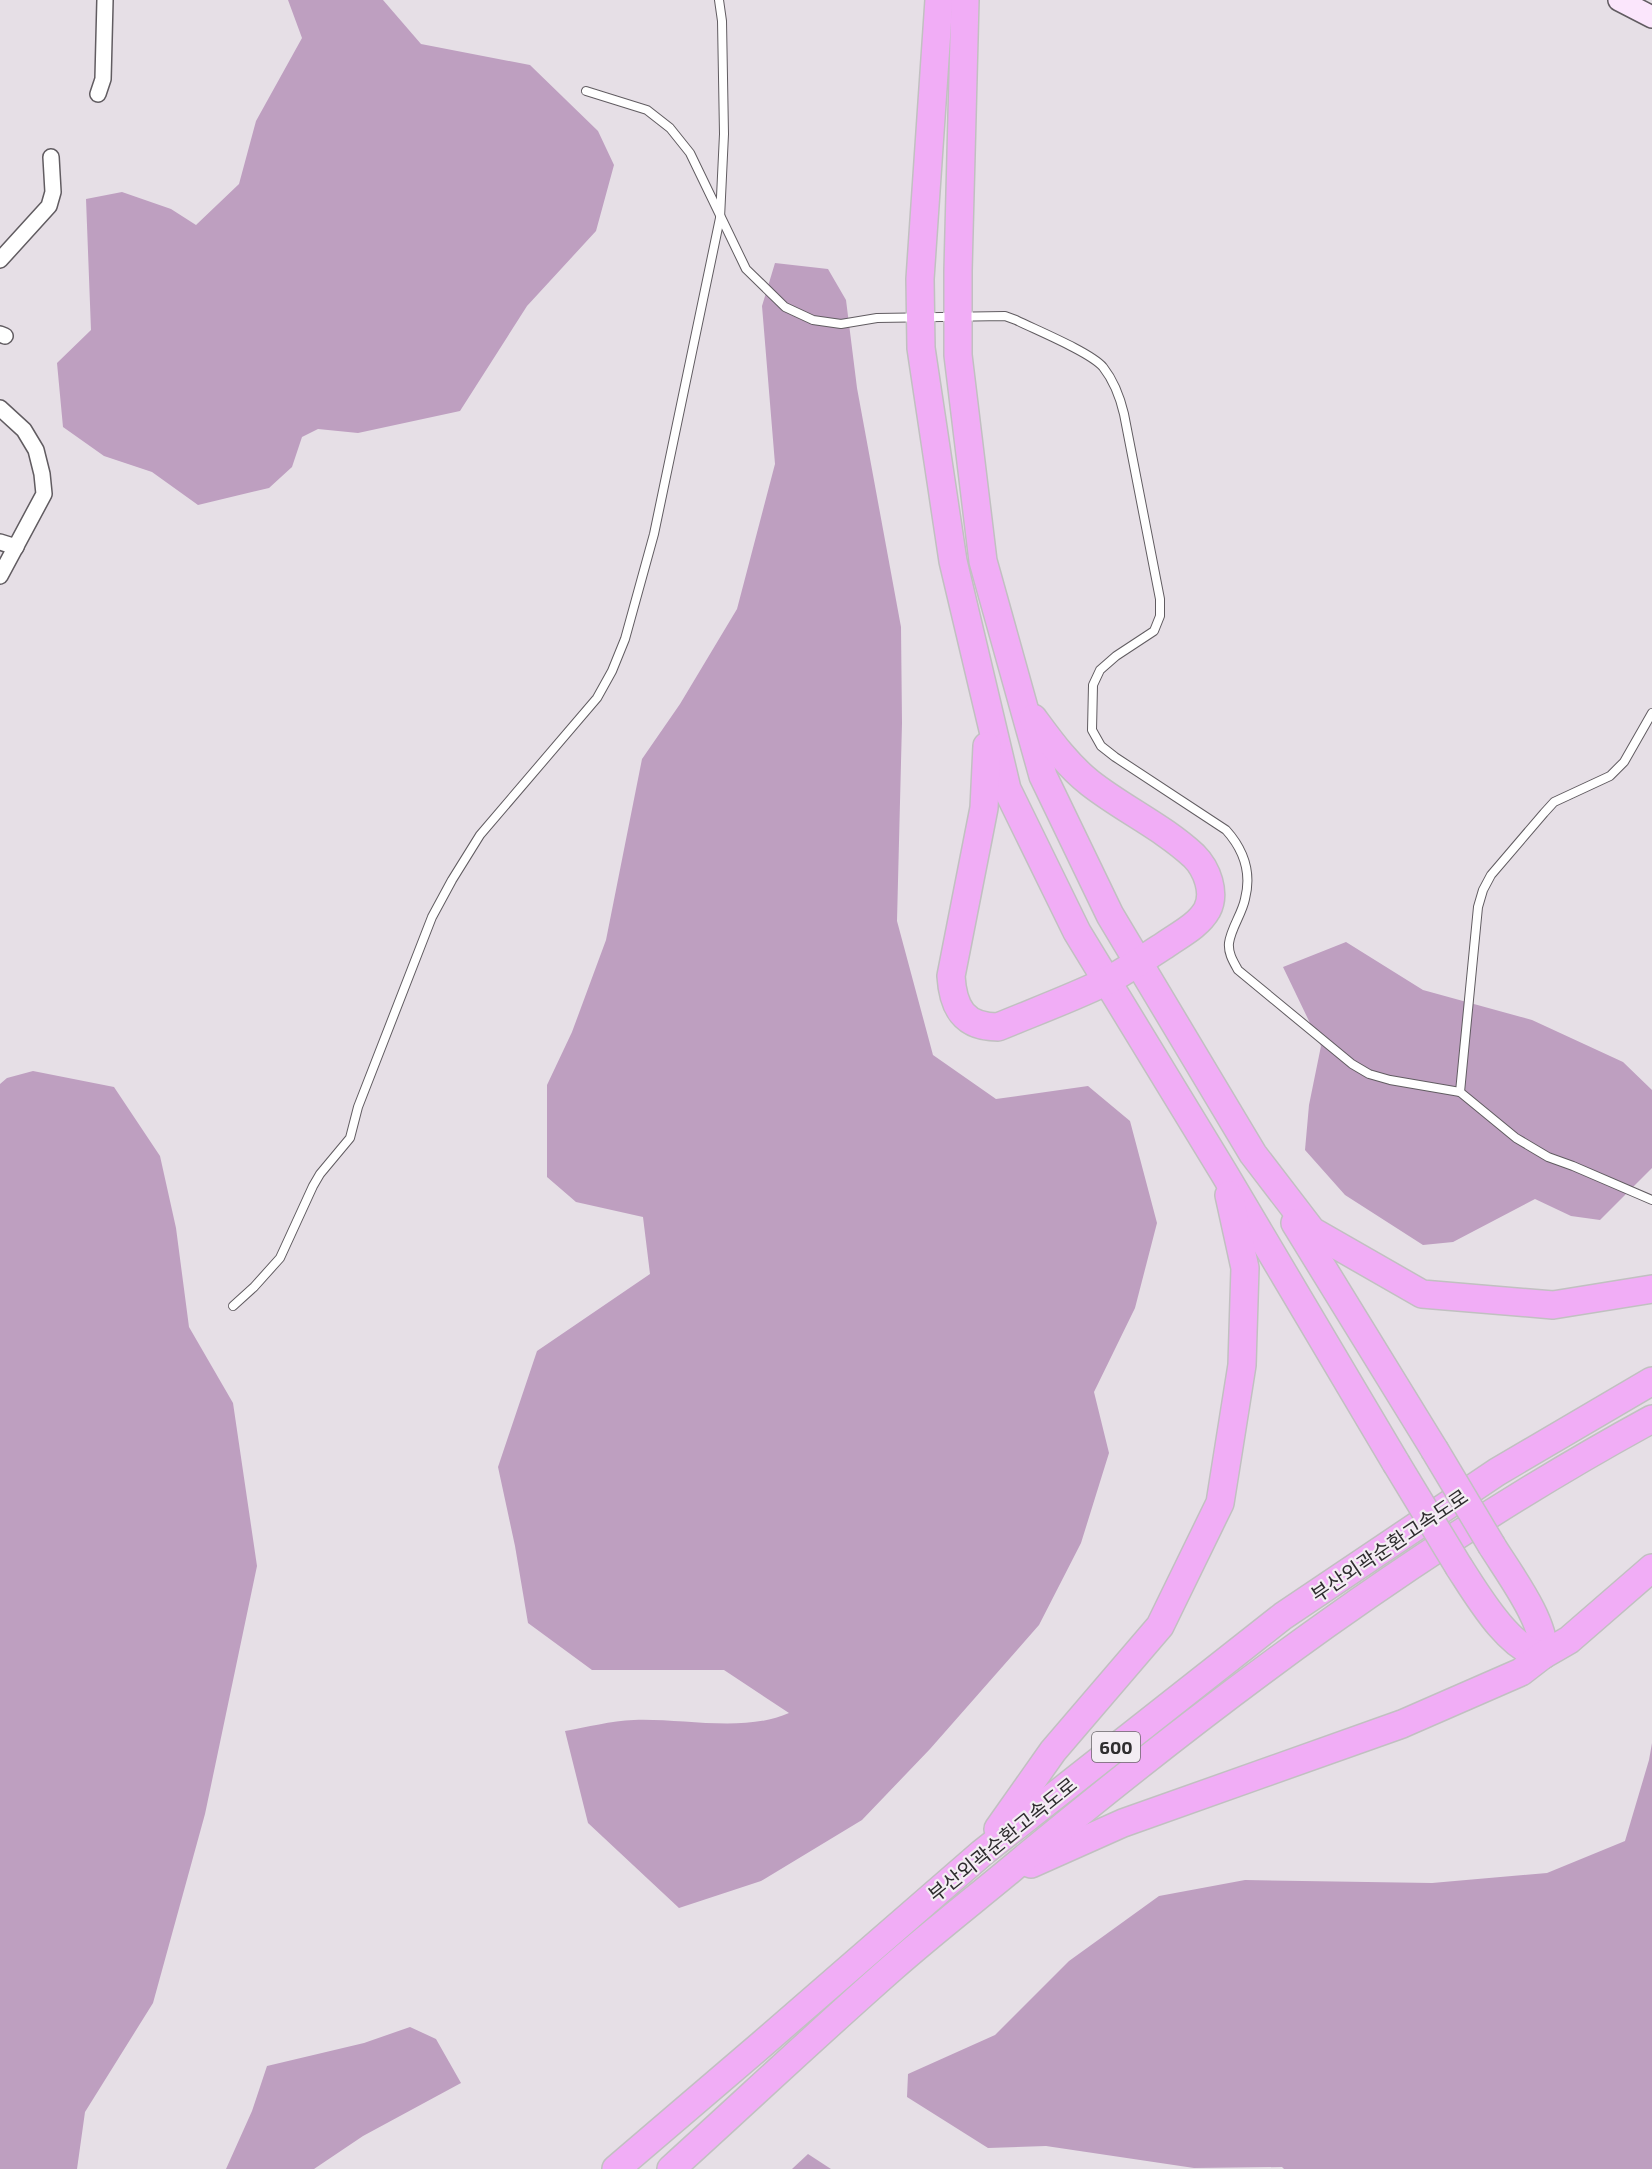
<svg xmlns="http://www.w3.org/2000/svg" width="1652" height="2169" viewBox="0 0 1652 2169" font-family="'Exo 2','Noto Sans KR',sans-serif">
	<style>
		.forest { fill: #be9fc0 }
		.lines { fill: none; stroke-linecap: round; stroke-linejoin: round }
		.lane-casing { stroke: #615c61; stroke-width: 10 }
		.street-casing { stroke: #615c61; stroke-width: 18 }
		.secondary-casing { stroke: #615c61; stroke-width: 24 }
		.highway-casing { stroke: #c1c0c1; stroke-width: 30 }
		.lane { stroke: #fff; stroke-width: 8 }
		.street { stroke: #fff; stroke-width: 15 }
		.secondary { stroke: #fbe6fc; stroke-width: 21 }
		.highway { stroke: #f1adf6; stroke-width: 27 }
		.highway-bridge-casing { stroke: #c1c0c1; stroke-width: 30; stroke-linecap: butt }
		.highway-bridge { stroke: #f1adf6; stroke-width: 27 }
		.labels { text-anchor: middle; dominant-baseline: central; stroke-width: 4.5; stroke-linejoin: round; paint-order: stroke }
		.shield { fill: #f3edf3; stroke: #6a676a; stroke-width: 1.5 }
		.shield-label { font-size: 18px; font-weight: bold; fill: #2f2d2f }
		.street-label { font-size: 20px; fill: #2f2d2f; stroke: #f3edf3 }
	</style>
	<rect width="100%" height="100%" fill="#e6dfe6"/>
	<g class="forest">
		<path d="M 288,0 L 383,0 L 421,44 L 530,65 L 598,131 L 614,165 L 596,231 L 527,306 L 460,411 L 358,433 L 318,429 L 302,437 L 292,467 L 269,488 L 198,505 L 152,472 L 104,456 L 63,427 L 57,363 L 91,330 L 86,199 L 122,192 L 171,209 L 196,225 L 239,184 L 256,121 L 302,38 Z"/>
		<path d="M 775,263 L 828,269 L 846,300 L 857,388 L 901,627 L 902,723 L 897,921 L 933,1055 L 996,1099 L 1088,1086 L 1130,1121 L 1157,1223 L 1135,1308 L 1094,1392 L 1109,1453 L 1081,1543 L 1039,1625 L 930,1749 L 862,1820 L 761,1881 L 679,1908 L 588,1823 L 565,1731 C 587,1727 611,1721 634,1720 C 681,1718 745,1733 789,1713 L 724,1670 L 592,1670 L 528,1623 L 515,1546 L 498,1467 L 537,1351 L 650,1274 L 643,1217 L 576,1202 L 547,1177 L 547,1085 L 572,1032 L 606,940 L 642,759 L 680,704 L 737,609 L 775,464 L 762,306 Z"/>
		<path d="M 1346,942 L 1423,990 L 1532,1020 L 1623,1062 L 1652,1090 L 1652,1168 L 1600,1220 L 1571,1216 L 1535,1199 L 1453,1242 L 1423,1245 L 1345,1195 L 1305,1150 L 1309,1105 L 1321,1046 L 1283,967 Z"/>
		<path d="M 33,1071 L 114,1087 L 160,1156 L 176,1228 L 189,1327 L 233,1403 L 257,1566 L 205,1814 L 153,2003 L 85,2112 L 77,2169 L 0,2169 L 0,1084 L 7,1078 Z"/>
		<path d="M 1652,1743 L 1652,2169 L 1284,2169 L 1282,2167 L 1194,2168 L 1046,2146 L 988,2148 L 907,2097 L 908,2074 L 995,2035 L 1069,1961 L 1159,1896 L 1245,1880 L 1432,1883 L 1547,1873 L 1625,1841 L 1649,1760 Z"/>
		<path d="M 410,2027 L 436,2039 L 461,2083 L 363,2136 L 314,2169 L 226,2169 L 252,2111 L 267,2066 L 364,2043 Z"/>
		<path d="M 808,2154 L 831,2169 L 792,2169 Z"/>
	</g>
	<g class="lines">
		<defs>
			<g id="lane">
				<path d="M 586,91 L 647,110 L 670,128 L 690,153 L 746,269 L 785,307 L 813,320 L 841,324 L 877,318 L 1005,316 L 1016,320 C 1036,330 1090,352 1103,367 C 1114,381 1120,397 1124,414 L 1160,599 L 1160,616 L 1154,631 L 1116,656 L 1100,670 L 1093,685 L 1092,730 L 1101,746 L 1115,757 L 1226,830 C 1244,850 1252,872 1245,899 C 1242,914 1231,928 1229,943 C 1228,953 1233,961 1238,970 L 1352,1064 L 1369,1074 L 1390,1080 L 1460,1092 L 1516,1138 L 1548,1157 L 1573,1166 L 1652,1200"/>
				<path d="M 1460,1092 L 1478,907 L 1483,890 L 1491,875 L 1544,813 L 1554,802 L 1610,776 L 1624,762 L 1652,713"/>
				<path d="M 233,1306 L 254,1287 L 280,1258 L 313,1186 L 320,1174 L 350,1138 L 358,1107 L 432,917 L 452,880 L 480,835 L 597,698 L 612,671 L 625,639 L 654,534 L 720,218 L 724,134 L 722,21 L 719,0"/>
			</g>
			<g id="street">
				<path d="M 98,94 L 103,79 L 105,0"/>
				<path d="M 0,260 L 49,206 L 53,192 L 51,157"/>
				<path d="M 0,334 L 5,336"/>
				<path d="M 0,408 L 24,430 L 36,450 L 42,474 L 44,494 L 0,576"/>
				<path d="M 0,542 L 16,547"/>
			</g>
			<path id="secondary" d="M 1619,0 L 1652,17"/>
			<g id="highway">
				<path d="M 939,0 L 920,279 L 921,348 L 953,561 L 1007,789 L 1077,932 L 1224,1173 L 1396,1463"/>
				<path d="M 965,0 L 958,271 L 958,355 L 983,561 L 1043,776 L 1110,915 L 1253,1154 L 1312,1231 L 1422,1294 L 1553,1305 L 1652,1289"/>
				<path d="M 987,746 L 984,808 L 951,976 C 953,1008 964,1027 998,1027 C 1034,1012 1072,998 1107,981 C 1127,970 1146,957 1165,945 C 1179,935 1198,926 1207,910 C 1216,893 1207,869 1194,856 C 1163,827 1123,809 1090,783 C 1067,765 1050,741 1033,718"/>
				<path d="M 1295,1223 L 1434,1449"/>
				<path d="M 1492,1546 C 1508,1572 1548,1625 1543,1655"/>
				<path d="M 1459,1567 C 1476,1593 1510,1652 1543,1655"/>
				<path d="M 998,1829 L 1053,1751 L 1160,1626 L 1220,1503 L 1242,1365 L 1245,1268 L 1229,1195"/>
				<path d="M 1031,1864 L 1123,1823 L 1402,1724 L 1521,1672 L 1543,1655 L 1569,1640 L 1652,1568"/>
				<path d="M 616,2169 L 761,2045 L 982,1853 L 1283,1616 L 1497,1472 L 1652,1381"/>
				<path d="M 671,2169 C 745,2102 817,2034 892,1968 C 934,1931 978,1897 1021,1861 C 1219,1697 1426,1542 1652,1419"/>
			</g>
		</defs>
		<use href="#lane" class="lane-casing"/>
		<use href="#street" class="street-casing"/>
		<use href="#secondary" class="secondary-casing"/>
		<use href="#highway" class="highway-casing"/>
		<use href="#lane" class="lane"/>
		<use href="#street" class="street"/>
		<use href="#secondary" class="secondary"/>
		<use href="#highway" class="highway"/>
		<defs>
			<g id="highway-bridge">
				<path d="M 1434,1449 L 1492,1546"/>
				<path d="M 1396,1463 L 1459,1567"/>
			</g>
		</defs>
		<use href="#highway-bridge" class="highway-bridge-casing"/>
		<use href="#highway-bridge" class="highway-bridge"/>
	</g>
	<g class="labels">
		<rect class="shield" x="1092" y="1732" width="48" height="30" rx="4.5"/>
		<g class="shield-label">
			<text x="1116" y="1747">600</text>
		</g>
		<g class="street-label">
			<text transform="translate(1389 1545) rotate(-34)">부산외곽순환고속도로</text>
			<text transform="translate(1002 1839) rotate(-39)">부산외곽순환고속도로</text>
		</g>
	</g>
</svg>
